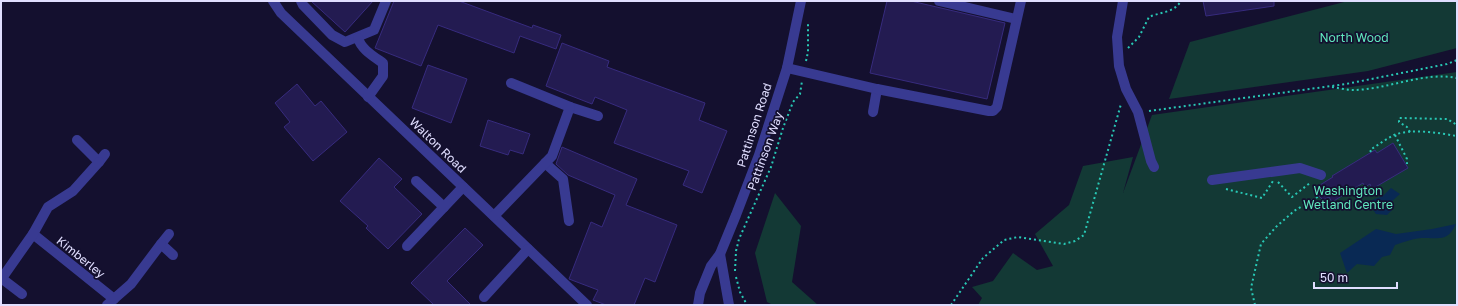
<svg xmlns="http://www.w3.org/2000/svg" width="1458" height="306" viewBox="0 0 1458 306" font-family="'Golos Text',sans-serif">
	<style>
		.green { fill: #133935 }
		.water { fill: #092954 }
		.building { fill: #231b51; stroke: #372b7e }
		.lines { fill: none; stroke-linecap: round; stroke-linejoin: round }
		.path { stroke: #28c8b5; stroke-width: 2; stroke-dasharray: 2 3; stroke-linecap: butt }
		.minor { stroke: #383a91; stroke-width: 10 }
		.labels { text-anchor: middle; dominant-baseline: central; stroke-width: 3.5; stroke-linejoin: round; paint-order: stroke }
		.park-label { font-size: 12px; fill: #60e9be; stroke: #14102f }
		.street-label { font-size: 12px; fill: #e0deff; stroke: #14102f }
	</style>
	<rect width="100%" height="100%" fill="#14102f"/>
	<g class="green">
		<path d="M 1348,1 L 1457,1 L 1457,48 L 1368,71 L 1169,99 L 1190,42 Z"/>
		<path d="M 1457,72 L 1457,305 L 978,305 L 982,298 L 972,287 L 993,281 L 1013,253 L 1037,270 L 1053,266 L 1035,234 L 1069,205 L 1083,166 L 1133,157 L 1123,193 L 1152,115 Z"/>
		<path d="M 775,193 L 801,226 L 792,282 L 818,305 L 773,305 L 767,302 L 755,253 Z"/>
	</g>
	<g class="water">
		<path d="M 1391,188 L 1400,194 L 1392,201 L 1393,209 L 1387,215 L 1376,214 L 1371,207 L 1372,200 L 1383,196 Z"/>
		<path d="M 1456,224 C 1447,243 1439,237 1421,238 C 1412,239 1404,242 1395,245 L 1390,255 L 1382,257 L 1374,266 L 1357,264 L 1347,273 L 1340,253 L 1376,229 L 1396,234 L 1432,229 Z"/>
	</g>
	<g class="building">
		<path d="M 311,1 L 373,1 L 345,32 Z"/>
		<path d="M 394,1 L 459,1 L 532,28 L 533,25 L 561,35 L 556,49 L 520,36 L 514,53 L 438,25 L 421,66 L 375,48 Z"/>
		<path d="M 887,1 L 911,1 L 1005,23 L 987,99 L 870,73 Z"/>
		<path d="M 1203,1 L 1274,1 L 1274,6 L 1206,16 Z"/>
		<path d="M 562,43 L 609,61 L 607,67 L 705,103 L 699,120 L 727,131 L 702,193 L 683,185 L 689,171 L 614,143 L 627,110 L 595,97 L 592,104 L 546,86 Z"/>
		<path d="M 428,65 L 467,79 L 451,123 L 412,108 Z"/>
		<path d="M 297,84 L 315,106 L 321,101 L 347,132 L 313,161 L 284,127 L 290,122 L 275,103 Z"/>
		<path d="M 488,120 L 530,134 L 523,154 L 510,150 L 508,155 L 480,146 Z"/>
		<path d="M 1393,143 L 1408,168 L 1372,189 L 1370,184 L 1365,187 L 1363,183 L 1332,202 L 1329,197 L 1323,200 L 1319,196 L 1315,188 L 1333,177 L 1332,176 L 1375,150 L 1377,153 Z"/>
		<path d="M 562,147 L 637,179 L 626,205 L 677,225 L 655,282 L 645,278 L 634,305 L 606,305 L 593,300 L 598,290 L 569,279 L 591,222 L 602,227 L 615,195 L 568,175 L 556,164 Z"/>
		<path d="M 379,158 L 402,179 L 394,187 L 422,214 L 388,249 L 366,228 L 368,226 L 340,201 Z"/>
		<path d="M 465,228 L 483,245 L 447,281 L 471,305 L 434,305 L 411,283 Z"/>
	</g>
	<g class="lines">
		<g class="path">
			<path d="M 1128,48 L 1139,37 L 1149,17 C 1160,12 1174,13 1181,1"/>
			<path d="M 806,61 L 808,52 L 808,22"/>
			<path d="M 1332,87 C 1339,88 1346,90 1353,90 C 1386,90 1425,71 1457,78"/>
			<path d="M 1149,111 L 1346,84 L 1447,64 L 1457,60"/>
			<path d="M 1410,132 L 1407,127 L 1399,122 L 1399,118 L 1447,119 L 1457,125"/>
			<path d="M 1395,135 L 1407,159 L 1407,164"/>
			<path d="M 1371,152 L 1370,150 C 1378,145 1386,139 1394,135 C 1412,128 1438,133 1457,136"/>
			<path d="M 1278,182 L 1292,197 L 1310,183"/>
			<path d="M 1226,189 L 1262,198 L 1273,181"/>
			<path d="M 735,271 L 736,251 L 739,239 L 771,167 L 783,128 L 793,102 L 800,94 L 802,81"/>
			<path d="M 736,277 L 740,292 L 747,305"/>
			<path d="M 951,305 L 983,258 L 1004,240 L 1018,237 L 1064,244 L 1075,241 L 1084,235 L 1121,104"/>
			<path d="M 1255,305 L 1251,288 L 1261,244 L 1276,227 L 1294,211 L 1319,196"/>
		</g>
		<g class="minor">
			<path d="M 273,1 L 281,13 L 587,305"/>
			<path d="M 301,1 L 303,5 L 332,35 L 345,42 L 374,30 L 386,1"/>
			<path d="M 939,1 L 1016,19"/>
			<path d="M 1123,1 L 1117,37 L 1119,66 L 1126,89 L 1138,112 L 1151,161 L 1154,167"/>
			<path d="M 358,38 C 361,49 373,56 383,63 L 383,76 L 368,97"/>
			<path d="M 787,68 L 877,89 L 873,112"/>
			<path d="M 877,89 L 989,111 L 993,111 L 997,107 L 1021,1"/>
			<path d="M 570,107 L 598,116"/>
			<path d="M 77,140 L 99,162 L 105,154"/>
			<path d="M 545,163 L 563,179 L 569,221"/>
			<path d="M 1212,180 L 1300,168 L 1321,175"/>
			<path d="M 416,181 L 444,207"/>
			<path d="M 494,216 L 552,156 L 570,107 L 511,83"/>
			<path d="M 33,234 L 114,299"/>
			<path d="M 169,234 L 161,244 L 173,255"/>
			<path d="M 407,246 L 463,187"/>
			<path d="M 720,254 L 729,305"/>
			<path d="M 1,278 L 22,294"/>
			<path d="M 2,278 L 33,234 L 48,207 L 73,191 L 99,162"/>
			<path d="M 484,297 L 528,249"/>
			<path d="M 107,305 L 131,284 L 161,244"/>
			<path d="M 698,305 L 700,293 L 711,266 L 720,254 L 736,215 L 759,155 L 787,68 L 801,1"/>
		</g>
	</g>
	<g class="labels">
		<g class="park-label">
			<text x="1354" y="37">North Wood</text>
			<text x="1348" y="190">Washington<tspan x="1348" dy="14">Wetland Centre</tspan></text>
		</g>
		<g class="street-label">
			<text transform="translate(754 125) rotate(-72)">Pattinson Road</text>
			<text transform="translate(438 145) rotate(44)">Walton Road</text>
			<text transform="translate(765 151) rotate(-70)">Pattinson Way</text>
			<text transform="translate(81 257) rotate(39)">Kimberley</text>
		</g>
	</g>
	<rect width="1458" height="306" fill="none" stroke="#e0deff" stroke-width="4"/>
	<path d="M1314 282v6h83v-6" fill="none" stroke="#e0deff" stroke-width="2"/>
	<text x="1320" y="282" font-size="12" fill="#e0deff" stroke="#14102f" stroke-width="3" paint-order="stroke">50 m</text>
</svg>
